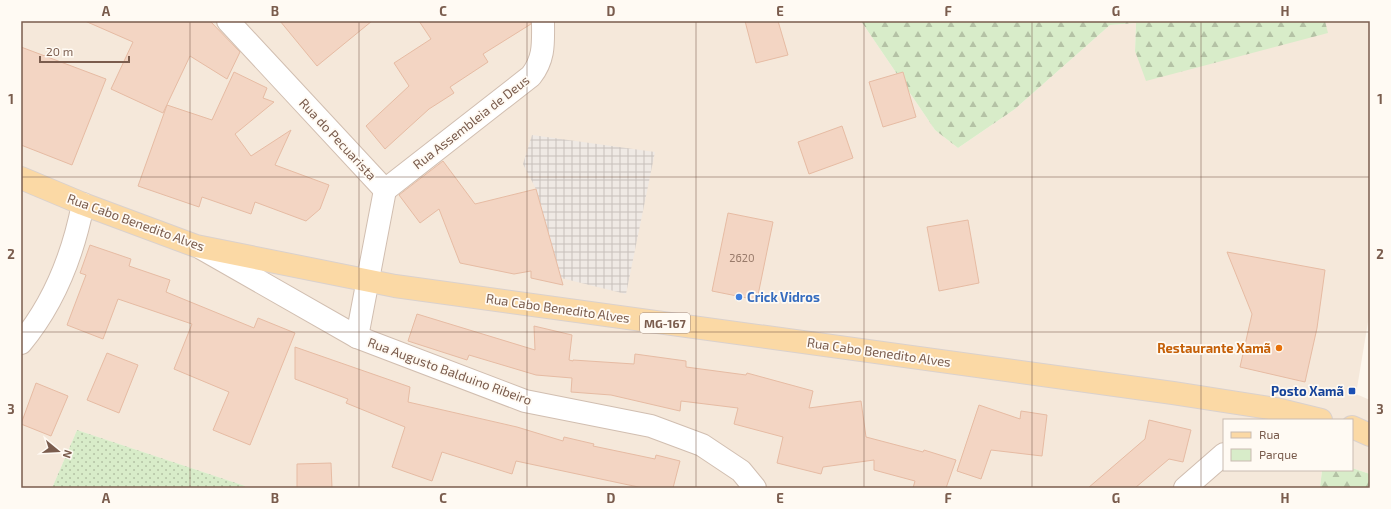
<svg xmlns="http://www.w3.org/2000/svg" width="1391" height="509" viewBox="0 0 1391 509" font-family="'Exo 2',sans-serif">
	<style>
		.residential { fill: #f5e8da }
		.industrial { fill: url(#industrial-grid) }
		.green { fill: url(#green-dots) }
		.forest { fill: url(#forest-firs) }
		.building { fill: #f3d5c3; stroke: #e6bba3 }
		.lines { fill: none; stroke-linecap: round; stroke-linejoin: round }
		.minor-casing { stroke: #d1beb0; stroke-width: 24 }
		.major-casing { stroke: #dad1cd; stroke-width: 24 }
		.minor { stroke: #fff; stroke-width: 22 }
		.major { stroke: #fbd9a5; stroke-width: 22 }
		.grid { fill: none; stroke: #7a5c4d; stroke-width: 1; stroke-opacity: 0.55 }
		.shop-dot { fill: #3f7fe0; stroke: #fffaf3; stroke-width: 1.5 }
		.food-dot { fill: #e8710a; stroke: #fffaf3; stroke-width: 1.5 }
		.transit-dot { fill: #1a4fb4; stroke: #fffaf3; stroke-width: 1.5 }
		.labels { text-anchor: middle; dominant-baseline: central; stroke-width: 3.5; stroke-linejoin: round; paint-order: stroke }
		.number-label { font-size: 11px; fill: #987a6a }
		.shield { fill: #fffaf3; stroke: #a28b7f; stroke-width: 1 }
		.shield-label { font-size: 12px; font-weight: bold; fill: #7a5c4d }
		.street-label { font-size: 13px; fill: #7a5c4d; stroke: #fffaf3 }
		.shop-label { font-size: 13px; font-weight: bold; fill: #366cbe; stroke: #fffaf3; text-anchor: start }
		.food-label { font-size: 13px; font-weight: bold; fill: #c56008; stroke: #fffaf3; text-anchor: end }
		.transit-label { font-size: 13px; font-weight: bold; fill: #164399; stroke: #fffaf3; text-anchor: end }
		.neatline { fill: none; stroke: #7a5c4d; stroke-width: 1.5 }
		.grid-label { font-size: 13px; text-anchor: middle; font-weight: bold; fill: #7a5c4d }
	</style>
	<defs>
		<pattern id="industrial-grid" width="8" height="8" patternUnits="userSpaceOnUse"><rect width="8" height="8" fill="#efe9e4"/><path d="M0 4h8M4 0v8" fill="none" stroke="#c7c0bb"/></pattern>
		<pattern id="green-dots" width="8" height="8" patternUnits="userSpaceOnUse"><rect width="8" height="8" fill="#d8ecc9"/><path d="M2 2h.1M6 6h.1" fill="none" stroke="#b4c2a5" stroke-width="1.8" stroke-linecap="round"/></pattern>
		<pattern id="forest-firs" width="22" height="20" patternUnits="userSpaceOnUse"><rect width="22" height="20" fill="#d8ecc9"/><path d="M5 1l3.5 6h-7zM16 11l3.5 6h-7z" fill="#b4c2a5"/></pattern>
	</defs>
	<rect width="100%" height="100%" fill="#fdf6ec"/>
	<path class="residential" d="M 21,21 L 861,21 L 935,130 L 958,148 L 1015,109 L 1110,25 L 1136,23 L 1135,51 L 1327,33 L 1325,21 L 1370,21 L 1370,310 L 1356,394 L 1370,400 L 1370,474 L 1352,468 L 1352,420 L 1224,420 L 1224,470 L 1322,470 L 1320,488 L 245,488 L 245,486 L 77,430 L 52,488 L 21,488 Z"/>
	<path class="industrial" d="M 532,135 L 655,152 L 626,294 L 561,278 L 536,189 L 523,164 Z"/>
	<path class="green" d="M 77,430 L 245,486 L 245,488 L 52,488 Z"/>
	<g class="forest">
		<path d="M 861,21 L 1325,21 L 1328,33 L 1146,81 L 1135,51 L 1136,23 L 1110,25 L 1015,109 L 958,148 L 935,130 Z"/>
		<path d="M 1352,468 L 1370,474 L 1370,488 L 1320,488 L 1322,470 L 1352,470 Z"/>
	</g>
	<g class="building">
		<path d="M 85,21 L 210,21 L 240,52 L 227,79 L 190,56 L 163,113 L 111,89 L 133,42 Z"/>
		<path d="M 280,21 L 372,21 L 317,66 Z"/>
		<path d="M 419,21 L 531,21 L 531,24 L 483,54 L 488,62 L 450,87 L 454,93 L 429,109 L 385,149 L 366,126 L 409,86 L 394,63 L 431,39 Z"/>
		<path d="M 745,21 L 778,21 L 788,55 L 756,63 Z"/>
		<path d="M 21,47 L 106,79 L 72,165 L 21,145 Z"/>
		<path d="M 234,72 L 267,88 L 263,98 L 274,102 L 235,134 L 251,156 L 291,130 L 275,165 L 329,185 L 320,209 L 306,221 L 255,202 L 251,214 L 202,197 L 199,207 L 138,186 L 167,105 L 212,120 Z"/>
		<path d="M 903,72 L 916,117 L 883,127 L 869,82 Z"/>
		<path d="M 842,126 L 853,158 L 809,174 L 798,142 Z"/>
		<path d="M 443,161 L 475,204 L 536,189 L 563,285 L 531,278 L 531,271 L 514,274 L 460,263 L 439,209 L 420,223 L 399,195 Z"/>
		<path d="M 728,213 L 773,222 L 757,300 L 712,291 Z"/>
		<path d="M 968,220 L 979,283 L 939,291 L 927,227 Z"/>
		<path d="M 90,245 L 131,259 L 129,266 L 170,280 L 166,292 L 254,328 L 258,318 L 295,333 L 250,445 L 213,430 L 229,392 L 174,369 L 192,324 L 118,299 L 103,339 L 67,325 L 86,275 L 80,273 Z"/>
		<path d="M 1227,252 L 1325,270 L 1317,328 L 1305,382 L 1240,367 L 1252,314 Z"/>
		<path d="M 417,314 L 535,350 L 534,326 L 572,335 L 569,360 L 573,361 L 573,360 L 634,364 L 635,354 L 686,361 L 686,367 L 746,375 L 747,373 L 813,391 L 809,408 L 861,401 L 866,437 L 923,452 L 924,450 L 956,460 L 946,488 L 913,488 L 915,481 L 874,470 L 874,460 L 823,467 L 821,474 L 777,463 L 783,437 L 734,424 L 738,408 L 681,401 L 680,411 L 611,395 L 571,392 L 572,378 L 536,375 L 469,355 L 467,360 L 408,341 Z"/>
		<path d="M 295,347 L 410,387 L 408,402 L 517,427 L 563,441 L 564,437 L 594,444 L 593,446 L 655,459 L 656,455 L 680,461 L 673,488 L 643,488 L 516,461 L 512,474 L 442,452 L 432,481 L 392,467 L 405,427 L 346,403 L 348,399 L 295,379 Z"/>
		<path d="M 107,353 L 138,365 L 119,413 L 87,400 Z"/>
		<path d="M 36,383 L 68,396 L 51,436 L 21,424 Z"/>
		<path d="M 979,405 L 1020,419 L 1021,411 L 1047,415 L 1042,456 L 991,450 L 981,479 L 957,471 Z"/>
		<path d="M 1149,420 L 1191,430 L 1183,462 L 1169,459 L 1135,488 L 1088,488 L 1145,439 Z"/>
		<path d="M 331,463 L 332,488 L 297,488 L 297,464 Z"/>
	</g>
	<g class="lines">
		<defs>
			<g id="minor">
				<path d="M 228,21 L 385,190"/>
				<path d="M 385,190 L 531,76 C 545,58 543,42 543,21"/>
				<path d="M 201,248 L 357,337 L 525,401 L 651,426 L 702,445 L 741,471 L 755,488"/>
				<path d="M 357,337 L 385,190"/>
				<path d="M 21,343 C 55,302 73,255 83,204"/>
				<path d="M 1185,488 L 1224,454"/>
			</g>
			<g id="major">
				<path d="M 21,178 L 83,204 L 196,246 L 395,286 L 1173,393 L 1276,409 L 1321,420"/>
				<path d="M 1352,427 L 1370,435"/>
			</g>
		</defs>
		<use href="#minor" class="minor-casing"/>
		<use href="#major" class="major-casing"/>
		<use href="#minor" class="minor"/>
		<use href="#major" class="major"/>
	</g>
	<path class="grid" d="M 190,21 L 190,488M 359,21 L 359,488M 527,21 L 527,488M 696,21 L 696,488M 864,21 L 864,488M 1032,21 L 1032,488M 1201,21 L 1201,488M 21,177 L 1370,177M 21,332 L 1370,332"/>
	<circle class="shop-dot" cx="739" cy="297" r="4"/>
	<circle class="food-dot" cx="1279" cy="348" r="4"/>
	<rect class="transit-dot" x="1348" y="387" width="8" height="8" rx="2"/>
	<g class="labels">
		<g class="number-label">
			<text x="742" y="257">2620</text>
		</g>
		<rect class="shield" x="640" y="313" width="50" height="20" rx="3"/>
		<g class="shield-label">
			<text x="665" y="323">MG-167</text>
		</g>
		<g class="street-label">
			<text transform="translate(471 122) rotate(-38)">Rua Assembleia de Deus</text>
			<text transform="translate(338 139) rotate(47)">Rua do Pecuarista</text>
			<text transform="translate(136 222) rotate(20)">Rua Cabo Benedito Alves</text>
			<text transform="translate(558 308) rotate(8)">Rua Cabo Benedito Alves</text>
			<text transform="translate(879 352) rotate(8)">Rua Cabo Benedito Alves</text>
			<text transform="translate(450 371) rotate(20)">Rua Augusto Balduino Ribeiro</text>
		</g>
		<g class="shop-label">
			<text x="747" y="297">Crick Vidros</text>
		</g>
		<g class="food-label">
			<text x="1271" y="348">Restaurante Xamã</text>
		</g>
		<g class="transit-label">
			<text x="1344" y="391">Posto Xamã</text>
		</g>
	</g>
	<rect width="1391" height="509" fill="none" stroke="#fffaf3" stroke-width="44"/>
	<rect x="1223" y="419" width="130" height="52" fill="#fffaf3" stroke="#cabbb1"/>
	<rect x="1231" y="432" width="20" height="6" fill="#fbd9a5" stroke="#cabbb1"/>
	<text x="1259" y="439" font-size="12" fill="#7a5c4d">Rua</text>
	<rect x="1231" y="449" width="20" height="12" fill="#d8ecc9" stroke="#cabbb1"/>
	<text x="1259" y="459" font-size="12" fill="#7a5c4d">Parque</text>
	<g transform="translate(58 451) rotate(108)" stroke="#fffaf3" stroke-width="3" paint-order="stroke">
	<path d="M0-3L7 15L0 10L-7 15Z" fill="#7a5c4d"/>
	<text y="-6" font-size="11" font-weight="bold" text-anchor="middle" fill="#7a5c4d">N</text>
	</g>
	<path d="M40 56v6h89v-6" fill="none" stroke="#7a5c4d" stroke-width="2"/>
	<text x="46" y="56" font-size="12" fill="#7a5c4d" stroke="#fffaf3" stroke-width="3" paint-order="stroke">20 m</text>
	<rect x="22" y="22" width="1347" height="465" class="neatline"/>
	<g class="grid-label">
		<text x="106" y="16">A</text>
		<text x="275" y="16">B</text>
		<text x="443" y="16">C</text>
		<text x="611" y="16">D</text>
		<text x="780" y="16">E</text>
		<text x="948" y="16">F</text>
		<text x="1116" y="16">G</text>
		<text x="1285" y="16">H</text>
		<text x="11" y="104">1</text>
		<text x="1380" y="104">1</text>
		<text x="11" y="259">2</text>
		<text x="1380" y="259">2</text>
		<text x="11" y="414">3</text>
		<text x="1380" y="414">3</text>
		<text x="106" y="503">A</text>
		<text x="275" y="503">B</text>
		<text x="443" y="503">C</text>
		<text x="611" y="503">D</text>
		<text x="780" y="503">E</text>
		<text x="948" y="503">F</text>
		<text x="1116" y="503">G</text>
		<text x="1285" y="503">H</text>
	</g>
</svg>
